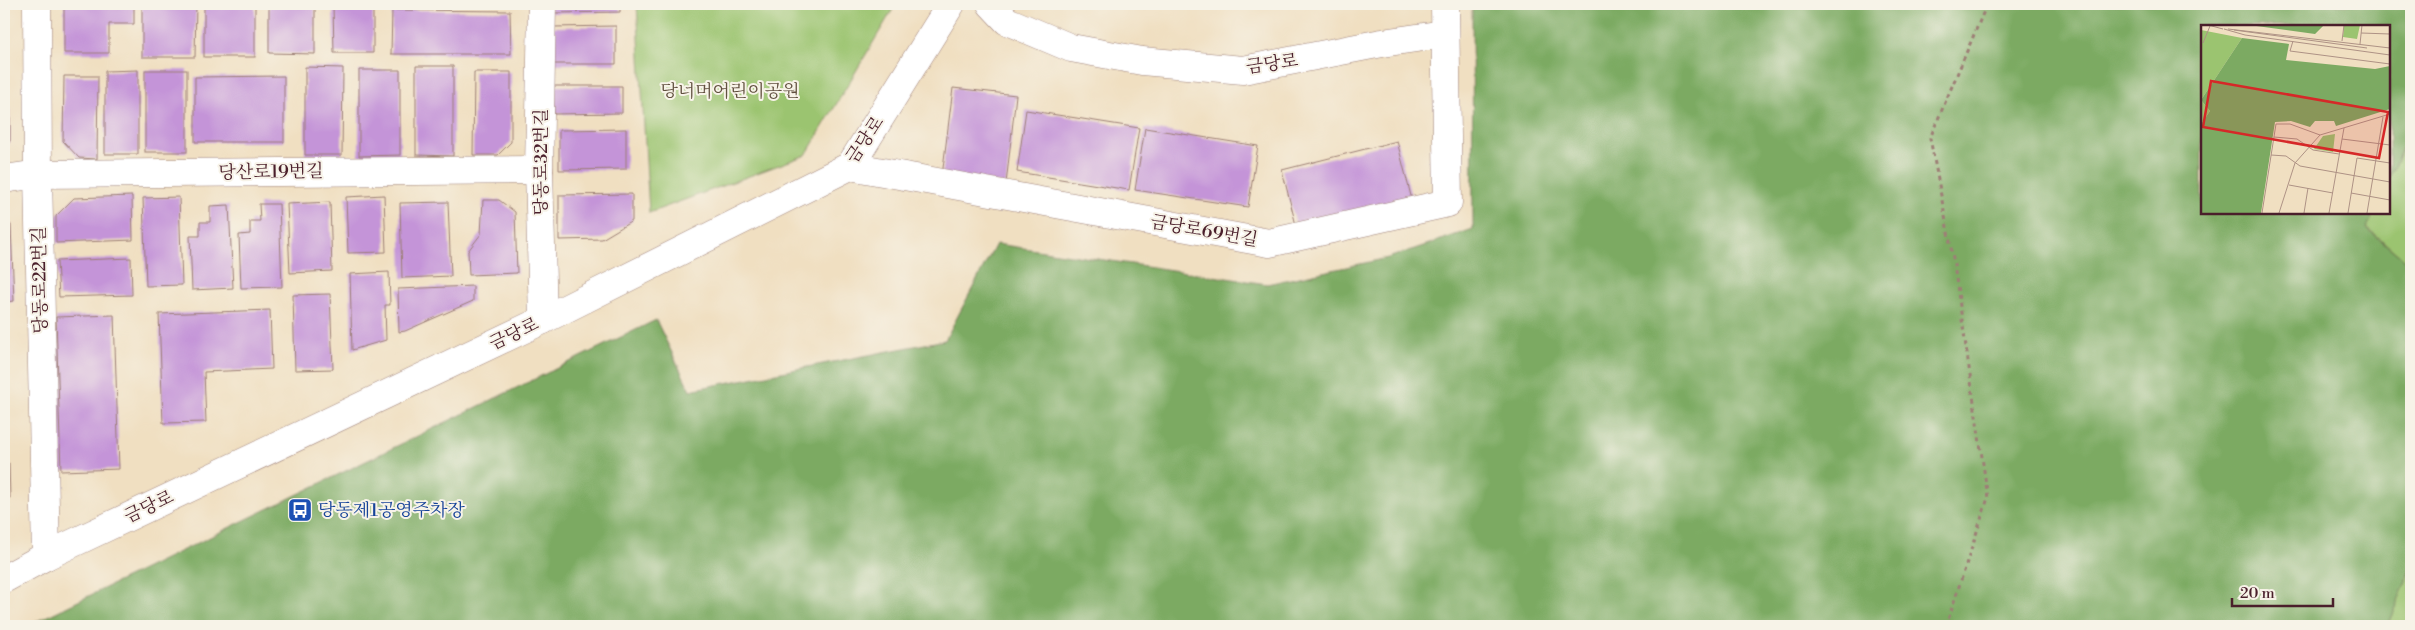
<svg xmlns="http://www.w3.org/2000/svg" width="2415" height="630" viewBox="0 0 2415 630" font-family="'Libre Bodoni','Noto Serif KR',serif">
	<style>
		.green { fill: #9bc470; stroke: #72724e }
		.forest { fill: #7caa62; stroke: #636446 }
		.building { fill: #c494d8 }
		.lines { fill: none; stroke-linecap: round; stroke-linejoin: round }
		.street-casing { stroke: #9d7f76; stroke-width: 29 }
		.secondary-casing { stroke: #9d7f76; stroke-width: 29 }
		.path { stroke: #9d7f76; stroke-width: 3; stroke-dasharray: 4 4; stroke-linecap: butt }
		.street { stroke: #fff; stroke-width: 28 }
		.secondary { stroke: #fff; stroke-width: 28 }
		.labels { text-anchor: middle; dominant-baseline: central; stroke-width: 4; stroke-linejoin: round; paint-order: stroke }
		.street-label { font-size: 18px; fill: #4a1f2b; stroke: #f7f3e8 }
		.park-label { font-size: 18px; fill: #625140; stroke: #f7f3e8 }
		.transit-label { font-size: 18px; fill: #164399; stroke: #f7f3e8; text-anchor: start }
		.inset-road { fill: none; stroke: #ae9285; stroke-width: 1 }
		.view { fill: #d62828; fill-opacity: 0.15; stroke: #d62828; stroke-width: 2.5 }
		.inset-edge { fill: none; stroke: #4a1f2b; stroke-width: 2.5 }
	</style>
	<rect width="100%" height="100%" fill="#f7f3e8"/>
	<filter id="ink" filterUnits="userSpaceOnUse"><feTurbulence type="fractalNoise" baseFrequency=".02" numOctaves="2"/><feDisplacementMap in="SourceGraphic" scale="10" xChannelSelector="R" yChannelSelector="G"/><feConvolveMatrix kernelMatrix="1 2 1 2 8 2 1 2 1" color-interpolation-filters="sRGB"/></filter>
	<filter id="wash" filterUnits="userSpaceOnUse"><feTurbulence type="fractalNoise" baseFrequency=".0096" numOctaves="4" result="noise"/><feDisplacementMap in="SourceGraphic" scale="20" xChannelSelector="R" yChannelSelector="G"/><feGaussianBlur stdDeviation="1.12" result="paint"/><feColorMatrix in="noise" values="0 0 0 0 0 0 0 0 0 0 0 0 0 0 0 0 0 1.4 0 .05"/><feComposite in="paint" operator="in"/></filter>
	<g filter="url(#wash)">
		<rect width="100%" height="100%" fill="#f0dfc1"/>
		<g class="green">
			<path d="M 637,4 L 896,4 L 806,155 L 649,213 Z"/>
			<path d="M 2411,128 L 2411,266 L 2367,227 L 2373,213 L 2389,212 L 2389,178 Z"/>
			<path d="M 2411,570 L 2411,626 L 2387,626 Z"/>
		</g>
		<path class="forest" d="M 1472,4 L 2411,4 L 2411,128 L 2389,178 L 2389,26 L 2202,26 L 2202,212 L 2373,213 L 2367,228 L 2411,266 L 2411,570 L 2387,626 L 27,626 L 656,320 L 690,390 L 945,340 L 996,244 L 1267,284 L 1388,258 L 1473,229 Z"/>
		<g id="blocks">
			<g class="building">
				<path d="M 64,4 L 134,4 L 134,24 L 109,24 L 109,53 L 64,53 Z"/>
				<path d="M 142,4 L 196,4 L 195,57 L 142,57 Z"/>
				<rect x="204" y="4" width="51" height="53"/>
				<path d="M 269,4 L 315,4 L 315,54 L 269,53 Z"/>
				<path d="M 333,4 L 373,4 L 373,53 L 334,53 Z"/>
				<path d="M 551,4 L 620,4 L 620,12 L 551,13 Z"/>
				<path d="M 392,10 L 510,11 L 511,54 L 391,54 Z"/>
				<path d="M 616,26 L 616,64 L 553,64 L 553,27 Z"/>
				<path d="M 416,66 L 453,66 L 453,156 L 416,155 Z"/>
				<path d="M 305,67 L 343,68 L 342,155 L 305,155 Z"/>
				<path d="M 138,70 L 138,154 L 105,154 L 105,71 Z"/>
				<rect x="145" y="70" width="42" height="82"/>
				<path d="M 359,70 L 400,70 L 400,155 L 359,156 Z"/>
				<path d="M 474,72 L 511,72 L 511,142 L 498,155 L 473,155 Z"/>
				<path d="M 64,76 L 98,76 L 97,159 L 79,158 L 63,141 Z"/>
				<path d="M 284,76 L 284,142 L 195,142 L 195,77 Z"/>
				<path d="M 553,86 L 622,86 L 622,113 L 554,114 Z"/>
				<path d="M 953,88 L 1016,95 L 1006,184 L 942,176 Z"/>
				<path d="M 4,109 L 10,109 L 10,141 L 4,148 Z"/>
				<path d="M 1026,110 L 1139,128 L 1129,190 L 1017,172 Z"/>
				<path d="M 1145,128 L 1258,146 L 1248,207 L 1135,190 Z"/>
				<path d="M 626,129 L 626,169 L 559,170 L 559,130 Z"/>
				<path d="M 1397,141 L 1412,200 L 1297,229 L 1282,170 Z"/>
				<path d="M 632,194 L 632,221 L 602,239 L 559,240 L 559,195 Z"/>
				<path d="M 384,195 L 386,252 L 348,253 L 346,197 Z"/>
				<path d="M 132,196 L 133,240 L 56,243 L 56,216 L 74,198 Z"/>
				<path d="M 179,197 L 182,285 L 146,286 L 143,198 Z"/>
				<path d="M 483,200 L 499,200 L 515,212 L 517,273 L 469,275 L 468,251 L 481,234 Z"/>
				<path d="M 330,202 L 332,271 L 290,273 L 287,204 Z"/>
				<path d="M 448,202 L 451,276 L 402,278 L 400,203 Z"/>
				<path d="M 259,204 L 279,204 L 282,287 L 241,288 L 239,235 L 250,234 L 250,221 L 260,221 Z"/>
				<path d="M 229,205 L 233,288 L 192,290 L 190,236 L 200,236 L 200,222 L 210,222 L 210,206 Z"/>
				<path d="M 4,217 L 11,225 L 14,301 L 4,302 Z"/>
				<path d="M 131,258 L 132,295 L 59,297 L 57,261 Z"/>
				<path d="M 389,272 L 390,305 L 385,305 L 386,340 L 352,350 L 350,274 Z"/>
				<path d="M 473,286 L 473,301 L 405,331 L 399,332 L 398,289 Z"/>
				<path d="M 330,294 L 333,369 L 295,370 L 293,295 Z"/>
				<path d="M 270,310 L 272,369 L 204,372 L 206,422 L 163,423 L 159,314 Z"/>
				<path d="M 114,315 L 119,469 L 61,471 L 56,317 Z"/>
				<path d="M 4,463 L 9,463 L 10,498 L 4,498 Z"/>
			</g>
		</g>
	</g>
	<g filter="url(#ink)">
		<use href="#blocks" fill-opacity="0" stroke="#9d7f76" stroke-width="1"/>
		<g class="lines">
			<defs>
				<g id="street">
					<path d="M 37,4 L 38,174 L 46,556"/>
					<path d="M 542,4 L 539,170 L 543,320"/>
					<path d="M 991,4 L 1007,21 L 1071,48 L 1142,61 L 1243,70 L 1382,43 L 1444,34"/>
					<path d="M 850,166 L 1269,243 L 1448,203 L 1445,4"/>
					<path d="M 4,179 L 38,174 L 539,170"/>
				</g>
				<path id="secondary" d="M 4,579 L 46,556 L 543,320 L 850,166 L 951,4"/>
			</defs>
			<use href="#street" class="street-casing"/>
			<use href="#secondary" class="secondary-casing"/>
			<path class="path" d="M 1946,626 L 1988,498 L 1953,258 L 1930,138 L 1987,4"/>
			<use href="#street" class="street"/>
			<use href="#secondary" class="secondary"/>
		</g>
	</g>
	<defs>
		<symbol id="bus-square" viewBox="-11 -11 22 22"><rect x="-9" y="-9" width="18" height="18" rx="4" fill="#1a4fb4" stroke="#f7f3e8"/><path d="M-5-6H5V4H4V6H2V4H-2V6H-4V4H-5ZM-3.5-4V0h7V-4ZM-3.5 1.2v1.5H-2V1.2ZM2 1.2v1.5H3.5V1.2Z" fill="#fff"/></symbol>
	</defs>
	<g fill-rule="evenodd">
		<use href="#bus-square" x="286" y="496" width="28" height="28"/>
	</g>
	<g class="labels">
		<g class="street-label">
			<text transform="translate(1272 64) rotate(-8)">금당로</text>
			<text transform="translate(865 140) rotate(-56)">금당로</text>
			<text transform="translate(541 162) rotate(-90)">당동로32번길</text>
			<text transform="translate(271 172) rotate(-1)">당산로19번길</text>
			<text transform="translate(1204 231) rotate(10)">금당로69번길</text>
			<text transform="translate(40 280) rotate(-91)">당동로22번길</text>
			<text transform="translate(514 334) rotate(-25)">금당로</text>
			<text transform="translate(149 507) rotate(-25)">금당로</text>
		</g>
		<g class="park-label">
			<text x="730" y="91">당너머어린이공원</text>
		</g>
		<g class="transit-label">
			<text x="318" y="510">당동제1공영주차장</text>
		</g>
	</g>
	<g transform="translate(2201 25)">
		<rect width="189" height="189" fill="#f0dfc1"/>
		<path d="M 143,0 L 159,0 L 156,14 L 142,12 ZM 0,5 L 41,13 L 0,75 L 9,86 L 0,99 ZM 134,109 L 132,127 L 113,124 L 122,111 Z" fill="#9bc470"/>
		<path d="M 48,0 L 123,0 L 114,9 ZM 41,13 L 88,19 L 85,35 L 174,44 L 189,41 L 189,84 L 135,101 L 133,96 L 114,96 L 109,102 L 90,96 L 74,97 L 60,188 L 0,188 L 0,99 L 9,86 L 0,75 Z" fill="#7caa62"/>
		<path class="inset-road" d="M 7,0 L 22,4M 23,4 L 44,10 L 189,30M 27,4 L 189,23M 33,5 L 166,23M 160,8 L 189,9M 92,16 L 89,26 L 189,39M 141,16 L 143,0M 2,18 L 9,1M 159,19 L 161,0M 73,112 L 96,114 L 112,125 L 138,129M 141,114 L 189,120M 70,130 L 85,131 L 99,141 L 189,157M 88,160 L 132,168M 150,168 L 189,175M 61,188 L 75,99 L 89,99 L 119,110M 78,188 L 94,138 L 119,110 L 189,89M 103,188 L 107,163M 128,188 L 143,103M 147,188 L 156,133 L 189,138M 166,188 L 182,92"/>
		<path class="view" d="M 10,56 L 187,87 L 178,133 L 2,102 Z"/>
		<rect width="189" height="189" class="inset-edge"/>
	</g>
	<rect width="2415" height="630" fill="none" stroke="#f7f3e8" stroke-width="20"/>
	<path d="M2232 598v8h101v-8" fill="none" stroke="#4a1f2b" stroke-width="2.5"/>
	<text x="2240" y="598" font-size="15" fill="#4a1f2b" stroke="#f7f3e8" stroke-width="4" paint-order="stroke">20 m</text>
</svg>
